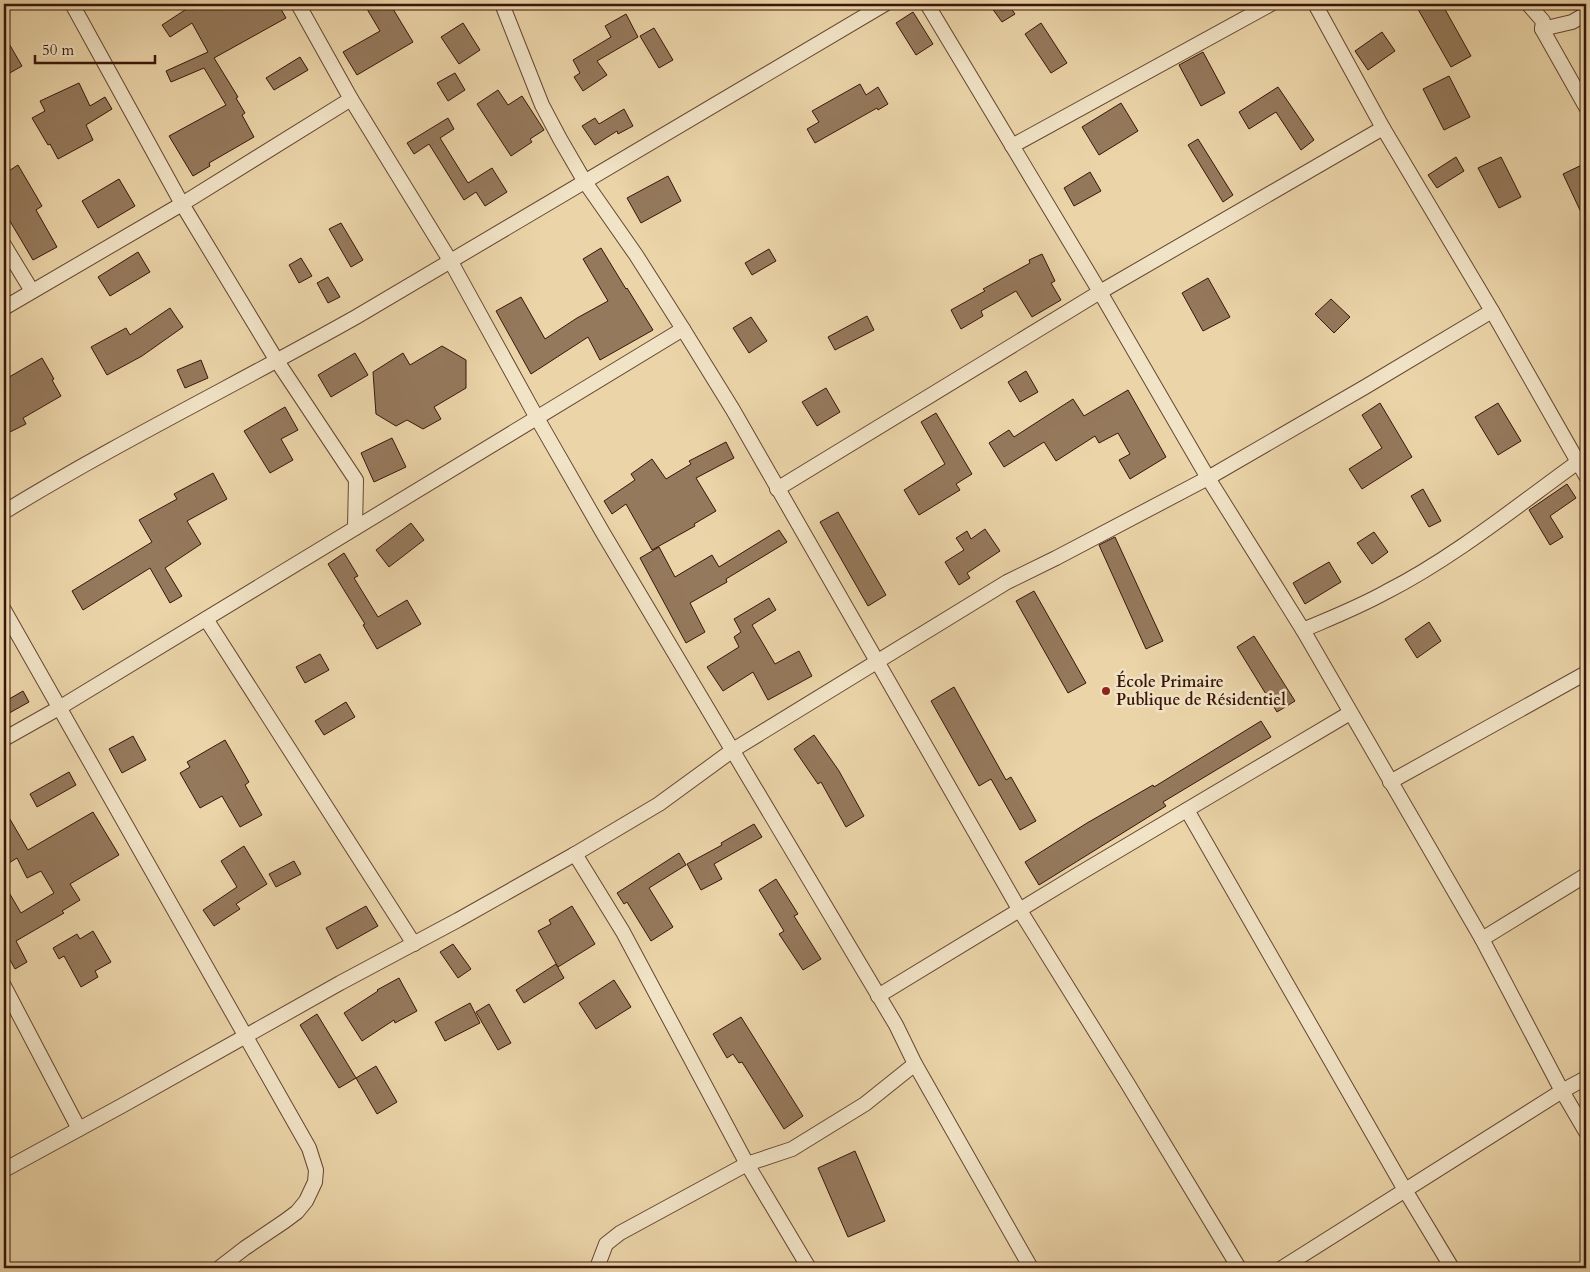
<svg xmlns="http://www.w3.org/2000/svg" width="1590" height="1272" viewBox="0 0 1590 1272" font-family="Cardo,serif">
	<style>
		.building { fill: #95795c; stroke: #391609 }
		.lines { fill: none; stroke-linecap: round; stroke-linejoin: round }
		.minor-casing { stroke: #654631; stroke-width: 16 }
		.minor { stroke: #f1e3c6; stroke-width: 14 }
		.poi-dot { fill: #8f2418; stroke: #f1e3c6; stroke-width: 2 }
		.labels { text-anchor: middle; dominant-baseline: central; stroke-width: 5; stroke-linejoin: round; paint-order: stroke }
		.poi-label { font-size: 16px; font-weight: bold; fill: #391609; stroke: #f1e3c6; text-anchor: start }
	</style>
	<rect width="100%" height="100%" fill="#ead4a8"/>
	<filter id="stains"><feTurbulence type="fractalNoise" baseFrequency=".004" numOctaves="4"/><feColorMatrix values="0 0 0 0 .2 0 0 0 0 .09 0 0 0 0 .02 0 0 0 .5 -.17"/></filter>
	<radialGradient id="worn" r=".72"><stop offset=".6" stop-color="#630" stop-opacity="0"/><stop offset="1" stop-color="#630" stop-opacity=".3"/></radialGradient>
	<g class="building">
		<path d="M 181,4 L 278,4 L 286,18 L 214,58 L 238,97 L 236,98 L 245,113 L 242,115 L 254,137 L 209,163 L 210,166 L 193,176 L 169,136 L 226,105 L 204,68 L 171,82 L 166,71 L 208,52 L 192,23 L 170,37 L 162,25 L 185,10 Z"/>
		<path d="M 364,4 L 390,4 L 413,42 L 357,75 L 343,52 L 380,31 Z"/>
		<path d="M 989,4 L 1008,4 L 1015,14 L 1002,22 Z"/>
		<path d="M 1415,4 L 1442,4 L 1471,56 L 1451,67 Z"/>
		<path d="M 913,12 L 933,44 L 916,55 L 896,23 Z"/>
		<path d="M 626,14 L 638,37 L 597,61 L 607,75 L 583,91 L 574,77 L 580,73 L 573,60 L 611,37 L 605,26 Z"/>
		<path d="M 463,23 L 480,50 L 459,64 L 441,37 Z"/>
		<path d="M 1041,23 L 1067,63 L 1051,73 L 1025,34 Z"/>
		<path d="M 654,28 L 673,60 L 659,68 L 640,36 Z"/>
		<path d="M 1382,32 L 1395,51 L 1368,70 L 1355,51 Z"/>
		<path d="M 4,35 L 22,66 L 8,74 L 4,67 Z"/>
		<path d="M 1203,52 L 1225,93 L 1201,106 L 1179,65 Z"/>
		<path d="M 300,57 L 308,70 L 274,90 L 266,78 Z"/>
		<path d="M 455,73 L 465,90 L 448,101 L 437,83 Z"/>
		<path d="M 1449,76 L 1470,117 L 1444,130 L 1423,89 Z"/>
		<path d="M 79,83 L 90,106 L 105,97 L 112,109 L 86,125 L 93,140 L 58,159 L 50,144 L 48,145 L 32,118 L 45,111 L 40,101 Z"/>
		<path d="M 860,84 L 866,95 L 878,87 L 888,104 L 878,110 L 877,108 L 815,143 L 807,129 L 819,122 L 812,111 Z"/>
		<path d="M 1278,87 L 1314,140 L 1301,150 L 1276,112 L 1249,129 L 1239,112 Z"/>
		<path d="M 498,90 L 508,105 L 522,96 L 544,130 L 530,139 L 532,142 L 511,156 L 477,104 Z"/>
		<path d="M 1121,103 L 1138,131 L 1099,155 L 1082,127 Z"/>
		<path d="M 624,109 L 633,126 L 618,134 L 617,131 L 595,145 L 582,126 L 595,118 L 599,124 Z"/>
		<path d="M 448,118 L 454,129 L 440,138 L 468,183 L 492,168 L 507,192 L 485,206 L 476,192 L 464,200 L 429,144 L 414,154 L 407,143 Z"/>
		<path d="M 1198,139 L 1233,195 L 1223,202 L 1188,145 Z"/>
		<path d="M 1456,157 L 1464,171 L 1437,188 L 1428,175 Z"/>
		<path d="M 1501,157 L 1521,197 L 1499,208 L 1478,168 Z"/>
		<path d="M 1586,163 L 1586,223 L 1563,174 Z"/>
		<path d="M 18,165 L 42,206 L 36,210 L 57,247 L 33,260 L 4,211 L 4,174 Z"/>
		<path d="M 1090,172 L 1101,191 L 1074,206 L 1064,188 Z"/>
		<path d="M 668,176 L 681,201 L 641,223 L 627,198 Z"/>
		<path d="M 119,179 L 135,206 L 98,228 L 82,201 Z"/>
		<path d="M 341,223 L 363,260 L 351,267 L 329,229 Z"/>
		<path d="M 601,248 L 626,289 L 627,288 L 653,330 L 600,360 L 588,337 L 531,374 L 496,311 L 521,297 L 545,339 L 577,318 L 608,301 L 583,259 Z"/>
		<path d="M 769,249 L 776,261 L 752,275 L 745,263 Z"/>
		<path d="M 138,252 L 150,272 L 110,296 L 98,277 Z"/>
		<path d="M 1042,254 L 1055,281 L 1051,283 L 1061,300 L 1032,317 L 1016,291 L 981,311 L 983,316 L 961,329 L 951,310 L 985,291 L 983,289 L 1030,263 L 1029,260 Z"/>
		<path d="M 301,258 L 312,276 L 299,283 L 289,265 Z"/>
		<path d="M 328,277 L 340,297 L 328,303 L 317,283 Z"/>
		<path d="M 1208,278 L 1230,317 L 1203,331 L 1182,293 Z"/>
		<path d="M 1331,299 L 1350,317 L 1334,333 L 1315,314 Z"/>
		<path d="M 170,308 L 183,327 L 142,356 L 107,375 L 91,347 L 126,328 L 130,335 Z"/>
		<path d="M 867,316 L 874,330 L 835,350 L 828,337 Z"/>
		<path d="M 751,317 L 767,341 L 749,353 L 733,328 Z"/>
		<path d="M 442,346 L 466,360 L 466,388 L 434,407 L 441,419 L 423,429 L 407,420 L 396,426 L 376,414 L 373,372 L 403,353 L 410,365 Z"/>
		<path d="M 355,353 L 368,375 L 331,397 L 318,375 Z"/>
		<path d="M 42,358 L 54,379 L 52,380 L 61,396 L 23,418 L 26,424 L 4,435 L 4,380 Z"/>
		<path d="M 201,360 L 208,378 L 185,388 L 177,370 Z"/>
		<path d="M 1026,371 L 1038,392 L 1020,402 L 1008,382 Z"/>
		<path d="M 826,388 L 840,412 L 817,426 L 802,402 Z"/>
		<path d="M 1128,390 L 1166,457 L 1130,479 L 1119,460 L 1130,454 L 1118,433 L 1099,443 L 1095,436 L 1056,461 L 1044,442 L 1004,467 L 989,443 L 1009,430 L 1014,437 L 1073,399 L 1084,416 Z"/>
		<path d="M 1380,403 L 1412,457 L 1362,489 L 1349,469 L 1382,448 L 1362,415 Z"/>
		<path d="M 1498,403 L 1521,441 L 1498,455 L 1475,417 Z"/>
		<path d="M 285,407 L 298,430 L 281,439 L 293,460 L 270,473 L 244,431 Z"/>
		<path d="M 936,413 L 972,474 L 956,484 L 960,490 L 919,515 L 904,490 L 945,464 L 921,422 Z"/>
		<path d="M 392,438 L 406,467 L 374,482 L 361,453 Z"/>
		<path d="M 726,442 L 734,458 L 696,478 L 716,511 L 694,524 L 695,526 L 652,550 L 626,504 L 612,514 L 604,501 L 635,480 L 631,474 L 652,459 L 666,479 L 691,464 L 689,461 Z"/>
		<path d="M 213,473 L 227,499 L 187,521 L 201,544 L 165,568 L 182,596 L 170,603 L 150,568 L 83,610 L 72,591 L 152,542 L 139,520 L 177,499 L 174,494 Z"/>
		<path d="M 1567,484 L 1576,498 L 1550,516 L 1563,537 L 1550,545 L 1529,510 Z"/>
		<path d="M 1423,489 L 1441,521 L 1429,527 L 1411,496 Z"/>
		<path d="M 838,512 L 886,595 L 868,606 L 820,522 Z"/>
		<path d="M 411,523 L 424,540 L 389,567 L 376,550 Z"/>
		<path d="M 985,529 L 1000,551 L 967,573 L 970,578 L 959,585 L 945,562 L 964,550 L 956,538 L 967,531 L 971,539 Z"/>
		<path d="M 779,530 L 787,542 L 726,579 L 727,582 L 690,603 L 705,632 L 686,643 L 640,558 L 659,547 L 675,577 L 712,555 L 719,567 Z"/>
		<path d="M 1374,532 L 1388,552 L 1372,564 L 1357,543 Z"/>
		<path d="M 1115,537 L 1163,641 L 1146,649 L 1099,545 Z"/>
		<path d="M 344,553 L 358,576 L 354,578 L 378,617 L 407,600 L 421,624 L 377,649 L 363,625 L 365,624 L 328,564 Z"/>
		<path d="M 1329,562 L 1341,582 L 1305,604 L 1293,583 Z"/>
		<path d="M 1034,591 L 1086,683 L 1068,693 L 1016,601 Z"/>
		<path d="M 769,598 L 776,610 L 752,625 L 775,664 L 799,651 L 812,676 L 768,700 L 753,672 L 723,691 L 707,667 L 739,647 L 734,637 L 741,632 L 734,619 Z"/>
		<path d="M 1429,622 L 1441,641 L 1417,658 L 1405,639 Z"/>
		<path d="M 1254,636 L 1295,701 L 1277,712 L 1237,647 Z"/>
		<path d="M 320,654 L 329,670 L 305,683 L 296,667 Z"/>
		<path d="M 954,687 L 1006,780 L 1011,777 L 1036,821 L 1020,830 L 991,779 L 979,786 L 931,701 Z"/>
		<path d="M 23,691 L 29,702 L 4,716 L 4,702 Z"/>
		<path d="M 346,702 L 355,717 L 324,735 L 315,721 Z"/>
		<path d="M 1261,721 L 1271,737 L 1163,802 L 1166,806 L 1039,885 L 1025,862 L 1087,823 L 1153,785 L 1154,787 Z"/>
		<path d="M 814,735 L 839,771 L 864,816 L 846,827 L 821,782 L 818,784 L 794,749 Z"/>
		<path d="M 133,736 L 146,760 L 122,773 L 109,749 Z"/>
		<path d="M 225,740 L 249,782 L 245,785 L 262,815 L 240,827 L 222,796 L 200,808 L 180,773 L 190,767 L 187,762 Z"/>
		<path d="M 69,772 L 76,785 L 37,807 L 30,794 Z"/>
		<path d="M 4,809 L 28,850 L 93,812 L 119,855 L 70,884 L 80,900 L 62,911 L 64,913 L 16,941 L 27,962 L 15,969 L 4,949 L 4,884 L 21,913 L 54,893 L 41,871 L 27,878 L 17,858 L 4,866 Z"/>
		<path d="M 754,824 L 762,837 L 714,864 L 722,879 L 701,890 L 687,864 L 722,845 L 721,843 Z"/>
		<path d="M 244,846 L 267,884 L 236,904 L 240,909 L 214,926 L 203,910 L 237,887 L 221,861 Z"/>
		<path d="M 679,853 L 686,865 L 649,888 L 673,927 L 651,941 L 627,902 L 624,904 L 617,893 Z"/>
		<path d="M 294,861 L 301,874 L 276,887 L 269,874 Z"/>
		<path d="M 776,879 L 798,914 L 794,916 L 821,959 L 803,970 L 779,934 L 784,931 L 759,890 Z"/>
		<path d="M 366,906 L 378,926 L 337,949 L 326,928 Z"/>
		<path d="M 572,906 L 595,944 L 558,967 L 538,931 L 551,924 L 549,920 Z"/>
		<path d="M 93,931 L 111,962 L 95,971 L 98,977 L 81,987 L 64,956 L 59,959 L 53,948 L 77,934 L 80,939 Z"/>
		<path d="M 453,944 L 471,969 L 458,978 L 440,952 Z"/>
		<path d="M 556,964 L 564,978 L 524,1003 L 516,990 Z"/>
		<path d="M 399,978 L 417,1011 L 395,1023 L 394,1020 L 362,1041 L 344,1013 L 378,991 L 377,990 Z"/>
		<path d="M 614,980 L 631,1007 L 596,1029 L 579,1003 Z"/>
		<path d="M 470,1003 L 480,1023 L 445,1041 L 435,1022 Z"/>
		<path d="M 489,1004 L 511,1043 L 498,1050 L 476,1012 Z"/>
		<path d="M 317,1014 L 356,1078 L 339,1088 L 300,1025 Z"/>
		<path d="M 741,1017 L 803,1116 L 784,1129 L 742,1062 L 739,1063 L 733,1054 L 727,1058 L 713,1034 Z"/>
		<path d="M 376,1066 L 397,1102 L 377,1114 L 356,1078 Z"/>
		<path d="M 855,1151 L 885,1221 L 848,1237 L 818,1168 Z"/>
	</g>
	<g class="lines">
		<defs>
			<g id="minor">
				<path d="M 72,4 L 182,204 L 277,361 L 356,480 L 355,528"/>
				<path d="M 298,4 L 351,99 L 451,262 L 537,418 L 603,533 L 896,1025 L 915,1064 L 1031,1268"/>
				<path d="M 502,4 L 542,105 L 560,139 L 585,182 L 636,255 L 683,329 L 733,410 L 1019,909 L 1126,1081 L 1239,1268"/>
				<path d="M 927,4 L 1100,292 L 1208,478 L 1303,630 L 1482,939 L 1562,1091 L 1586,1132"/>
				<path d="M 1315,4 L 1383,128 L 1492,311 L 1586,476"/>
				<path d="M 1528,4 L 1543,21 L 1542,29 L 1572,22 L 1586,14"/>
				<path d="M 1542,29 L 1586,107"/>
				<path d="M 1012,146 L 1271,4"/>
				<path d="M 4,245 L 32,291"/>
				<path d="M 4,308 L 182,204 L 351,99"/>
				<path d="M 777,489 L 1100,292 L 1383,128"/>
				<path d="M 4,512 C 118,442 239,383 356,317 L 885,4"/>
				<path d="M 4,610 L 309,1148 L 316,1170 L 315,1182 L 306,1201 L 297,1212 L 285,1221 L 245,1248 L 219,1268"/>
				<path d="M 206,619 L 414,944"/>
				<path d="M 1303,630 C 1331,618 1359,607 1386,592 C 1453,558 1517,506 1578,462"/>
				<path d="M 4,739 L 59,708 L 683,329"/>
				<path d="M 1390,782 L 1586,673"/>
				<path d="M 1187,810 L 1405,1190 L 1452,1268"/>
				<path d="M 575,854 L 623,932 L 747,1164 L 809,1268"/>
				<path d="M 1482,939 L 1586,875"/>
				<path d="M 4,986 L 79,1129"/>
				<path d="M 878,996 L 1077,875 L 1350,713"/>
				<path d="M 4,1170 L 125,1104 L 340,983 L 458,920 L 575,854 L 659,804 L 733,750 L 1007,582 L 1056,558 L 1208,478 L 1365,387 L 1492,311"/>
				<path d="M 601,1268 L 598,1265 L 606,1244 L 620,1233 L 747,1164 L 792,1149 L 865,1104 L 915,1064"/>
				<path d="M 1282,1268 L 1562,1091 L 1586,1078"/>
			</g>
		</defs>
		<use href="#minor" class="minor-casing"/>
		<use href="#minor" class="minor"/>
	</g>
	<circle class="poi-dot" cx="1106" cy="691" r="5"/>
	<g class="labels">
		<g class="poi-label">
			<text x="1116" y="682">École Primaire<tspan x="1116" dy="18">Publique de Résidentiel</tspan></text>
		</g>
	</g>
	<rect width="1590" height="1272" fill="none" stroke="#ead4a8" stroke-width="20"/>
	<rect x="5" y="5" width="1580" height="1262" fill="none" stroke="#391609" stroke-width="2.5"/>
	<rect x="10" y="10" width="1570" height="1252" fill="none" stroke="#391609"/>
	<path d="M35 55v8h120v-8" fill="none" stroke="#391609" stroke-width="2.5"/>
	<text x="42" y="55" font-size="15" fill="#391609" stroke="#f1e3c6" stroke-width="4" paint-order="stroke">50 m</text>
	<rect width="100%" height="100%" filter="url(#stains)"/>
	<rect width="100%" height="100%" fill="url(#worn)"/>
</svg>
